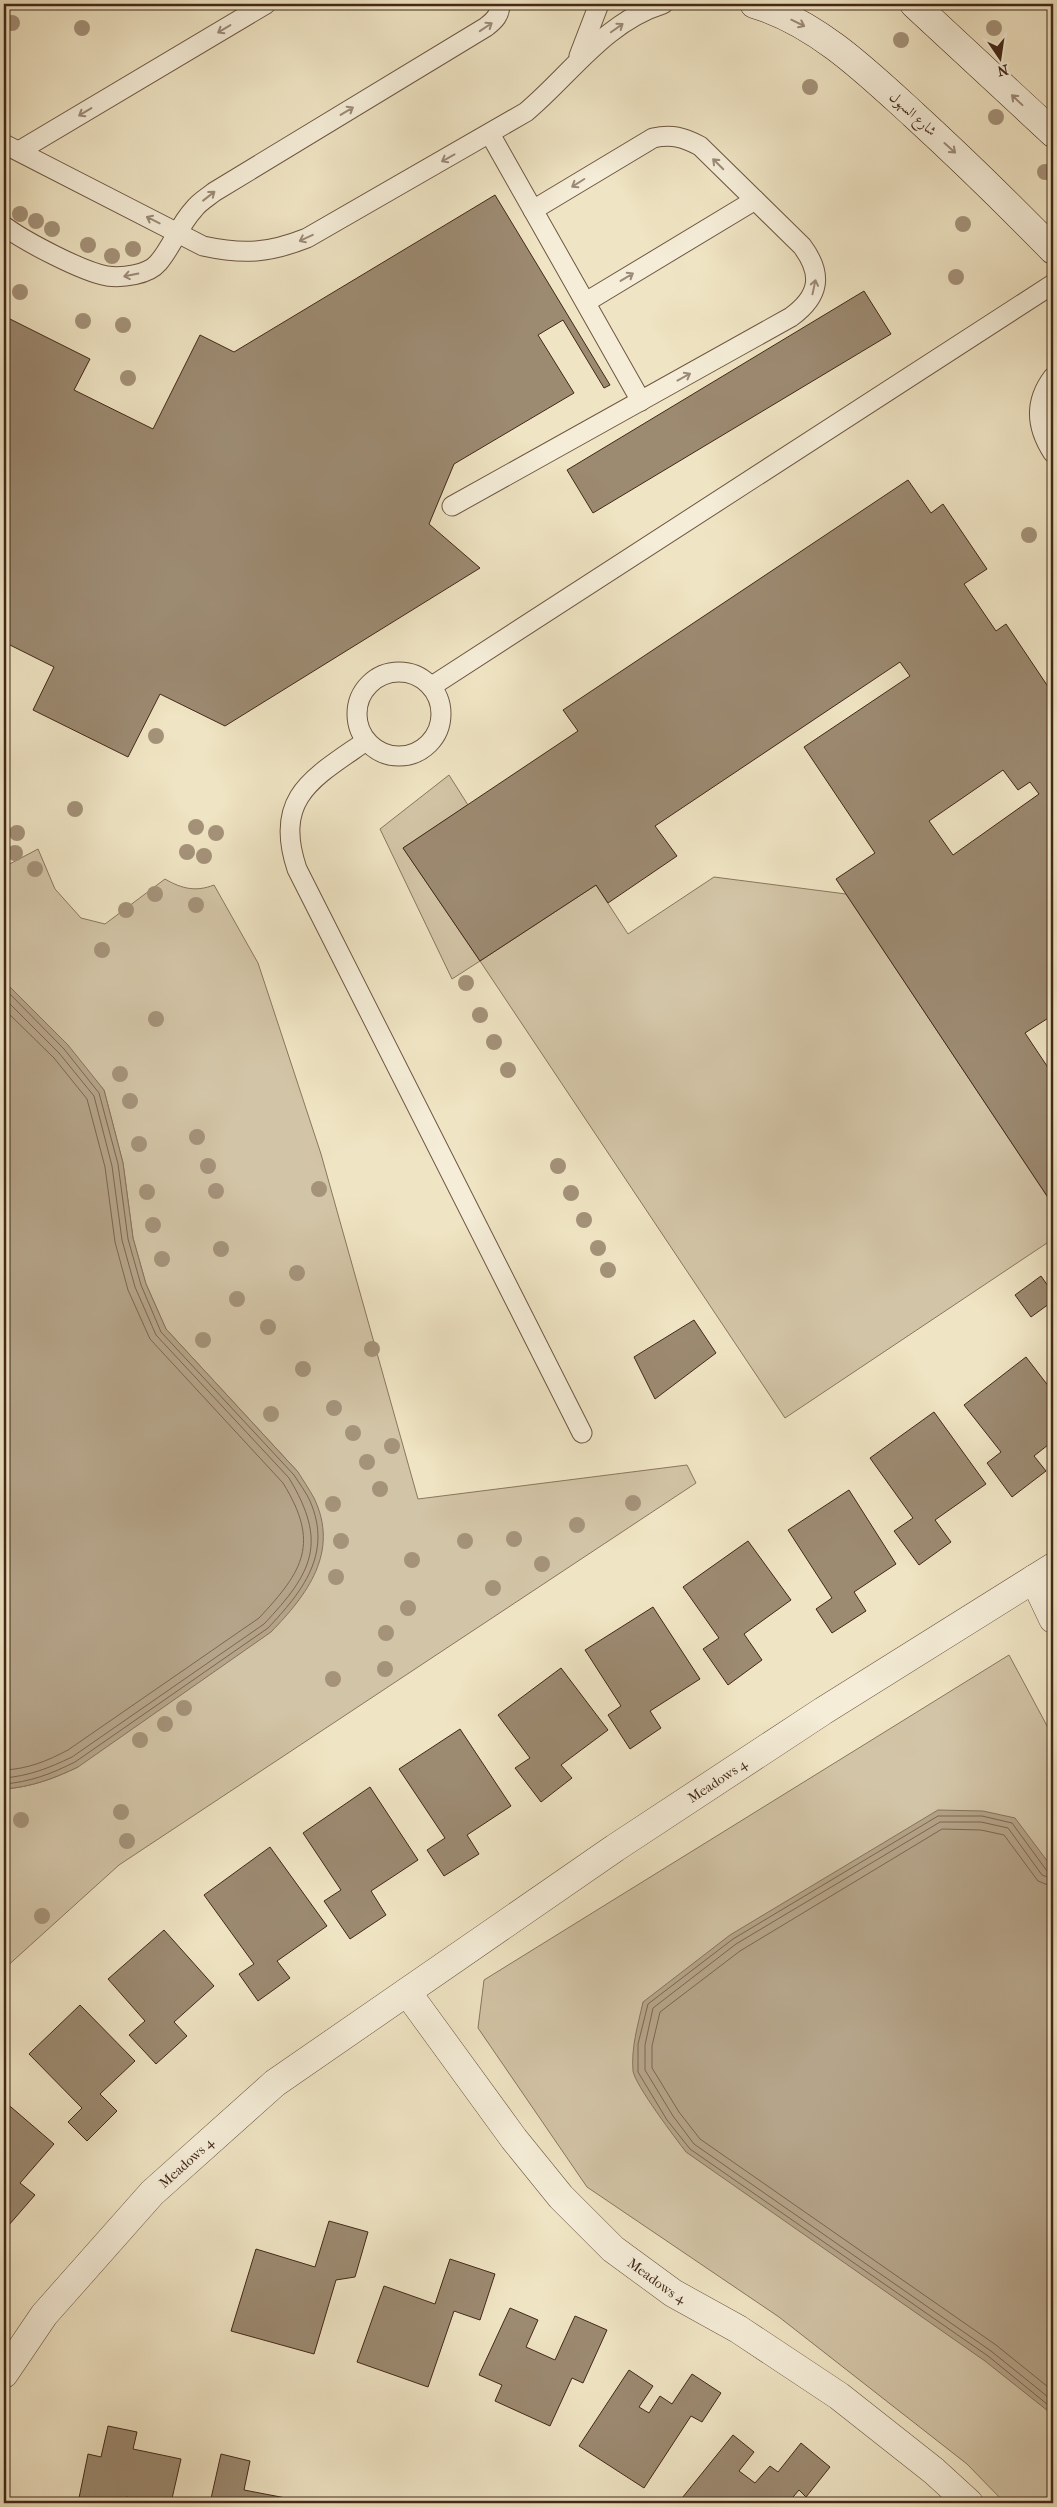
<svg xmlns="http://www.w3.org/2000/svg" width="1057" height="2507" viewBox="0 0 1057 2507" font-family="'IM FELL French Canon',Amiri,serif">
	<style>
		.green { fill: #d2c4a6; stroke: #8a765f }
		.water { fill: #b5a489; stroke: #87725c }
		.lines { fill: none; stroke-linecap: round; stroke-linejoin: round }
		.shore { stroke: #7c6650; stroke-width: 1 }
		.building { fill: #9c8a71; stroke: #432818; fill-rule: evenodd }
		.lane-casing { stroke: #6e5743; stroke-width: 21 }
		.street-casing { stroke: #6e5743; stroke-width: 29 }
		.secondary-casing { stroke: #432818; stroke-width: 29 }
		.lane { stroke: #f5edd8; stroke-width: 19 }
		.street { stroke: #f5edd8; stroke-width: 28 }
		.secondary { stroke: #f5edd8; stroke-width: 28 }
		.tree { fill: #a49279 }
		.oneway { stroke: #9c8a78 }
		.labels { text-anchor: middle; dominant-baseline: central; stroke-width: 4; stroke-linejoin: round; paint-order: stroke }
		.street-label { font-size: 14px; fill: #432818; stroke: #f5edd8 }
	</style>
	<rect width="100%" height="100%" fill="#efe4c3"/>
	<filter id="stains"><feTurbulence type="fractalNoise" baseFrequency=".004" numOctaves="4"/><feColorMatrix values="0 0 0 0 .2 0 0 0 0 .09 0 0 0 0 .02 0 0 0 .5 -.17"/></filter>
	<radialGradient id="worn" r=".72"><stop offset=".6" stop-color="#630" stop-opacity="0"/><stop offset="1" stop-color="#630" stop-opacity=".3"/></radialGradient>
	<g class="green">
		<path d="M 449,775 L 468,805 L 403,848 L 480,961 L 596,885 L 628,934 L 714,877 L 846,894 L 1053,1205 L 1053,1239 L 785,1418 L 480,961 L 452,979 L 380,829 Z"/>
		<path d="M 38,849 L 55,889 L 81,918 L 105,924 L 165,879 C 182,889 196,892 214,885 L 258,963 L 321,1154 L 418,1499 L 687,1465 L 696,1483 L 119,1865 L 4,1969 L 4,1789 C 31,1787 53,1779 78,1767 L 298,1472 L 166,1329 L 146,1284 L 133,1238 L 123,1163 L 104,1090 L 4,981 L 4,867 Z"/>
		<path d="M 1009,1655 L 1053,1737 L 1053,2503 L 1005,2503 L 967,2464 L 779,2317 L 587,2187 L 478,2028 L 484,1980 Z"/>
	</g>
	<g class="water">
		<path d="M 4,981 L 68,1045 L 104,1090 L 123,1163 L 133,1238 L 146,1284 L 166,1329 L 298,1472 C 303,1480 309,1489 314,1498 C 340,1552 307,1595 271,1632 L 78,1767 C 53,1779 31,1787 4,1789 Z"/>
		<path d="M 938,1810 L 983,1811 L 1015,1818 L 1048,1862 L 1053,1872 L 1053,2415 L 985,2361 L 686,2152 C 676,2139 635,2085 633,2071 C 631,2047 638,2025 643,2002 L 730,1935 Z"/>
	</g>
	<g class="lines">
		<g class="shore">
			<path d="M 4,988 L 64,1049 L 99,1093 L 118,1164 L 128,1239 L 141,1285 L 161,1332 L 294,1475 C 299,1483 306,1492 310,1501 C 333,1554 302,1592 268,1628 L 75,1762 C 51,1774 30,1782 4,1784"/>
			<path d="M 4,998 L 59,1053 L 94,1096 L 112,1166 L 122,1240 L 135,1287 L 156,1335 L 289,1478 C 328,1543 313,1572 264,1624 L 72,1757 C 49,1768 29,1776 4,1778"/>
			<path d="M 4,1009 L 54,1058 L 87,1099 L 105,1167 L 115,1242 L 128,1290 L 150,1339 L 283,1483 C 320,1543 304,1570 259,1618 L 68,1750 C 47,1761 28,1769 4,1770"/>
			<path d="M 1053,1873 L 1047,1871 L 1012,1823 L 982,1816 L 938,1816 L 733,1939 L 648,2004 L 638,2044 L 638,2072 L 667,2120 L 690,2149 L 988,2356 L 1053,2409"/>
			<path d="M 1053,1879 L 1042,1875 L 1008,1828 L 981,1822 L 940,1822 L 736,1944 L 653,2008 L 645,2045 L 645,2070 L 673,2116 L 694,2144 L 991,2351 L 1053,2401"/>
			<path d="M 1053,1887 L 1038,1881 L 1004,1835 L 981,1830 L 942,1829 L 740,1951 L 660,2012 L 652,2046 L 652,2068 L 679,2112 L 700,2139 L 996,2345 L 1053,2391"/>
		</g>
	</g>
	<g class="building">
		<path d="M 495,195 L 610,385 L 604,388 L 563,320 L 538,335 L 574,393 L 454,464 L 429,524 L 480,568 L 225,726 L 160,694 L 128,757 L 33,710 L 54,667 L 4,642 L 4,316 L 90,359 L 74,390 L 153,429 L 200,335 L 234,352 Z"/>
		<path d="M 864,291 L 891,334 L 593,513 L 567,470 Z"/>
		<path d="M 908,480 L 931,513 L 943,504 L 987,569 L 964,584 L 996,631 L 1006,624 L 1053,694 L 1053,1015 L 1025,1033 L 1051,1072 L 1053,1071 L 1053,1205 L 836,879 L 875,853 L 804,747 L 910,676 L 900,662 L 655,826 L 677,856 L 608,903 L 596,885 L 480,961 L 403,848 L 578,731 L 563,710 ZM 1003,770 L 1018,790 L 1030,782 L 1039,794 L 953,855 L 929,821 Z"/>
		<path d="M 1041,1276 L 1053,1293 L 1053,1301 L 1031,1317 L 1015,1295 Z"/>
		<path d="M 694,1320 L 716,1353 L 655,1399 L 634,1357 Z"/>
		<path d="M 1026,1357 L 1053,1392 L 1053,1441 L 1034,1456 L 1046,1471 L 1012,1497 L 987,1463 L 1001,1452 L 964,1405 Z"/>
		<path d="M 934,1412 L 986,1484 L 935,1520 L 951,1542 L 919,1565 L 894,1531 L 913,1518 L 870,1458 Z"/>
		<path d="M 849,1490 L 896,1564 L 854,1592 L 866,1611 L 832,1633 L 816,1609 L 832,1598 L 788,1530 Z"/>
		<path d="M 748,1541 L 791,1600 L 744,1634 L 762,1660 L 728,1685 L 703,1649 L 719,1638 L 683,1587 Z"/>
		<path d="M 653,1607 L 700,1679 L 650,1711 L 661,1728 L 630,1749 L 608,1715 L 621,1706 L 585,1650 Z"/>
		<path d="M 561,1668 L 608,1730 L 561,1765 L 572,1778 L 541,1802 L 515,1768 L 530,1758 L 498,1715 Z"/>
		<path d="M 460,1729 L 511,1806 L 467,1835 L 479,1854 L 444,1876 L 427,1850 L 445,1838 L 399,1769 Z"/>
		<path d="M 370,1787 L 418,1860 L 371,1891 L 386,1915 L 350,1939 L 324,1901 L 341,1890 L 303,1833 Z"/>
		<path d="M 270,1847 L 327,1926 L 277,1961 L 290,1978 L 258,2001 L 239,1974 L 254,1964 L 204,1895 Z"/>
		<path d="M 164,1930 L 214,1986 L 174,2022 L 187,2036 L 156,2064 L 129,2035 L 145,2021 L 108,1979 Z"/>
		<path d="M 80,2005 L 135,2061 L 100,2094 L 117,2111 L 87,2141 L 68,2122 L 82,2108 L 29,2054 Z"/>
		<path d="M 4,2101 L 54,2144 L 20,2183 L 35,2195 L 8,2226 L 4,2222 Z"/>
		<path d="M 329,2221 L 368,2232 L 355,2277 L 336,2280 L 314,2354 L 231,2331 L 256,2249 L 315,2267 Z"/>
		<path d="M 450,2259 L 495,2274 L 480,2320 L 454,2311 L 428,2387 L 357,2362 L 384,2286 L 435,2304 Z"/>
		<path d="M 510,2308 L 538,2320 L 526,2347 L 555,2360 L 575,2316 L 607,2330 L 583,2383 L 572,2378 L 550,2426 L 495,2401 L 502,2385 L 479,2375 Z"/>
		<path d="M 629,2370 L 653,2386 L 639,2407 L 649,2413 L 660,2396 L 672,2404 L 692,2374 L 721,2393 L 702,2422 L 691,2416 L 644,2488 L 579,2446 Z"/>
		<path d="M 108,2426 L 137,2432 L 133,2449 L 181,2459 L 171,2503 L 155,2503 L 126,2497 L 125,2503 L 78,2503 L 88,2454 L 101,2457 Z"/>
		<path d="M 733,2435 L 754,2452 L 739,2471 L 755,2483 L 770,2466 L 778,2472 L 801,2443 L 830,2467 L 806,2497 L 799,2490 L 788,2503 L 678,2503 Z"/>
		<path d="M 221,2454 L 250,2461 L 244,2490 L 291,2499 L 290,2503 L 210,2503 Z"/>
	</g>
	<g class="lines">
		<defs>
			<g id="lane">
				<path d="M 579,56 L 599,4"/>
				<path d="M 490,134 L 641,401"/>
				<path d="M 4,144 L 203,246 C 244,255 269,253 307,238 L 526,112 C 571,74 605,22 663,4"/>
				<path d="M 19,151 L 266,4"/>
				<path d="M 4,226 C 24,241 83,272 107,276 C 122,278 148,275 158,263 C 172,247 179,225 194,209 C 199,202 208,197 214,192 L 486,27 C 495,20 500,15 500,4"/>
				<path d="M 586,302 L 755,200"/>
				<path d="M 1053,377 C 1034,402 1036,427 1053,453"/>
				<path d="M 452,506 L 791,317 C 820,296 823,274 802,246 L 700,146 C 683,137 672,134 653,138 L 533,210"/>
				<circle cx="399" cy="714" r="42"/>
				<path d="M 432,686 L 1053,284"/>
				<path d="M 366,741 C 313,778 273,797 297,869 L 582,1433"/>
			</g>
			<g id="street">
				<path d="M 1034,1579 L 1053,1619"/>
				<path id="s1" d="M 407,1992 L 514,2139 L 561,2197 L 613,2249 L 673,2293 L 738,2329 L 839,2396 L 934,2471 L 969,2503"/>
				<path id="s2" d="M 4,2374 L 44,2315 L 152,2193 L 275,2083 L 615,1848 L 823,1711 L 1053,1567"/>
			</g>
			<g id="secondary">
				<path d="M 754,4 C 817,23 867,72 914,115 C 962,159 1008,204 1053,250"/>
				<path d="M 914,4 L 1053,133"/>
			</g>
		</defs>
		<use href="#lane" class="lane-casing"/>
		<use href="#street" class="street-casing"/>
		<use href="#secondary" class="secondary-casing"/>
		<use href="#lane" class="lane"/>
		<use href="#street" class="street"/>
		<use href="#secondary" class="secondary"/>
	</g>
	<g class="tree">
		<circle cx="12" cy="23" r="8"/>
		<circle cx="82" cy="28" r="8"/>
		<circle cx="994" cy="28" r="8"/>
		<circle cx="901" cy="40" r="8"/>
		<circle cx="810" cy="87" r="8"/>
		<circle cx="996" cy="117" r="8"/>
		<circle cx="1045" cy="172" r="8"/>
		<circle cx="20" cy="214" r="8"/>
		<circle cx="36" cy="221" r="8"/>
		<circle cx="963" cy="224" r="8"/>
		<circle cx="52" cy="229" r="8"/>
		<circle cx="88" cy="245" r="8"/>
		<circle cx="133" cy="249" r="8"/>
		<circle cx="112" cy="256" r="8"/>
		<circle cx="956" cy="277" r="8"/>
		<circle cx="20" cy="292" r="8"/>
		<circle cx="83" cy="321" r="8"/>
		<circle cx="123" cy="325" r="8"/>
		<circle cx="128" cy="378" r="8"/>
		<circle cx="1029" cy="535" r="8"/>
		<circle cx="156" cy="736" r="8"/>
		<circle cx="75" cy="809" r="8"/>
		<circle cx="196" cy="827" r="8"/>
		<circle cx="17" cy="833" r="8"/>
		<circle cx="216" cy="833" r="8"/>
		<circle cx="187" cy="852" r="8"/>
		<circle cx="15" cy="853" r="8"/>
		<circle cx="204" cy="856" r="8"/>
		<circle cx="35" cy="869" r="8"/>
		<circle cx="155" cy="894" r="8"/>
		<circle cx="196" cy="905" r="8"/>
		<circle cx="126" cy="910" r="8"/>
		<circle cx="102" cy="950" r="8"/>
		<circle cx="466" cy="983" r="8"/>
		<circle cx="480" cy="1015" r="8"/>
		<circle cx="156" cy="1019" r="8"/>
		<circle cx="494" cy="1042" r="8"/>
		<circle cx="508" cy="1070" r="8"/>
		<circle cx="120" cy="1074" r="8"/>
		<circle cx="130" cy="1101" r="8"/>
		<circle cx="197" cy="1137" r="8"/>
		<circle cx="139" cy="1144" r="8"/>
		<circle cx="208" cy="1166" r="8"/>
		<circle cx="558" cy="1166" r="8"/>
		<circle cx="319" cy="1189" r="8"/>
		<circle cx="216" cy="1191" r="8"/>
		<circle cx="147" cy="1192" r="8"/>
		<circle cx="571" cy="1193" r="8"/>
		<circle cx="584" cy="1220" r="8"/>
		<circle cx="153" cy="1225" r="8"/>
		<circle cx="598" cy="1248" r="8"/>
		<circle cx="221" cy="1249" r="8"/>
		<circle cx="162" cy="1259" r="8"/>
		<circle cx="608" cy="1270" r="8"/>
		<circle cx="297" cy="1273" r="8"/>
		<circle cx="237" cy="1299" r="8"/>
		<circle cx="268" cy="1327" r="8"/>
		<circle cx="203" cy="1340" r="8"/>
		<circle cx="372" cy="1349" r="8"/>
		<circle cx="303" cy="1369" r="8"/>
		<circle cx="334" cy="1408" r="8"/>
		<circle cx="271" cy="1414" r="8"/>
		<circle cx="353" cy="1433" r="8"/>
		<circle cx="392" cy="1446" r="8"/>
		<circle cx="367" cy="1462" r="8"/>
		<circle cx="380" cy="1489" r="8"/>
		<circle cx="633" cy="1503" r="8"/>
		<circle cx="333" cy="1504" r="8"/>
		<circle cx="577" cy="1525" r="8"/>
		<circle cx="514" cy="1539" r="8"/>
		<circle cx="341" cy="1541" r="8"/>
		<circle cx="465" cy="1541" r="8"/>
		<circle cx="412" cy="1560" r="8"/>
		<circle cx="542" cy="1564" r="8"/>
		<circle cx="336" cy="1577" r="8"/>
		<circle cx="493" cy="1588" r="8"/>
		<circle cx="408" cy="1608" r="8"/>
		<circle cx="386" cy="1633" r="8"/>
		<circle cx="385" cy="1669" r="8"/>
		<circle cx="333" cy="1679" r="8"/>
		<circle cx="184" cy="1708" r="8"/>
		<circle cx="165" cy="1724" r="8"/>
		<circle cx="140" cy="1740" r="8"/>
		<circle cx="121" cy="1812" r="8"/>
		<circle cx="21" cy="1820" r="8"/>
		<circle cx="127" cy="1841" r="8"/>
		<circle cx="42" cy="1916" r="8"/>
	</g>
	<defs><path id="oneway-shaft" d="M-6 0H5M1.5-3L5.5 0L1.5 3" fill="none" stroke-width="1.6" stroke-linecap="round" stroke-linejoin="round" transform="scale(1.25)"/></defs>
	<g class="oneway">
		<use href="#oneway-shaft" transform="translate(798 23) rotate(26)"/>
		<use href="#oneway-shaft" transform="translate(486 27) rotate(-34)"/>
		<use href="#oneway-shaft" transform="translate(617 28) rotate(-35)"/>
		<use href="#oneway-shaft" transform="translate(224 29) rotate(149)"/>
		<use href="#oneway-shaft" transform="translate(1017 100) rotate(-137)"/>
		<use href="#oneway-shaft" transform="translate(347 111) rotate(-31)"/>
		<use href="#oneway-shaft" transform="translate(85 112) rotate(149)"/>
		<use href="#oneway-shaft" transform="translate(950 148) rotate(42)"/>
		<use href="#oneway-shaft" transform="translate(448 158) rotate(151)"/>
		<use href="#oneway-shaft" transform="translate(718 164) rotate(-135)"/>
		<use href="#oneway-shaft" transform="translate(578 183) rotate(148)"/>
		<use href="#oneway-shaft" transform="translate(209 196) rotate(-38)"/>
		<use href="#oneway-shaft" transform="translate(153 220) rotate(-153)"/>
		<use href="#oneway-shaft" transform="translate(306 238) rotate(155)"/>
		<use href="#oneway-shaft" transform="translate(131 275) rotate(169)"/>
		<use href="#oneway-shaft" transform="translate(627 277) rotate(-31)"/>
		<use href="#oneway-shaft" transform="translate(814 287) rotate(-78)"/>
		<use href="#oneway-shaft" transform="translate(684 377) rotate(-29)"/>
	</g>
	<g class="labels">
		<g class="street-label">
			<text transform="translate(913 114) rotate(42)">شارع السهول</text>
			<text stroke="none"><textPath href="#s2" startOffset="935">Meadows 4</textPath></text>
			<text stroke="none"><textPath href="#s2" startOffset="280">Meadows 4</textPath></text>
			<text stroke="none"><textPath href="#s1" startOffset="384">Meadows 4</textPath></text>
		</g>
	</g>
	<rect width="1057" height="2507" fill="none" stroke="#efe4c3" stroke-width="20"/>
	<rect x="5" y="5" width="1047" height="2497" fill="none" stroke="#432818" stroke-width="2.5"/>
	<rect x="10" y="10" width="1037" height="2487" fill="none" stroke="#432818"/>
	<g transform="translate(1000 58) rotate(167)" stroke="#f5edd8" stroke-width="4" paint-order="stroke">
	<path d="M0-4L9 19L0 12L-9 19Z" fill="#432818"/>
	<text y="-8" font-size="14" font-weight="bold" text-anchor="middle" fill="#432818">N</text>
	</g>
	<rect width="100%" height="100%" filter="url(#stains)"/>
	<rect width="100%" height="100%" fill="url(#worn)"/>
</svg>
